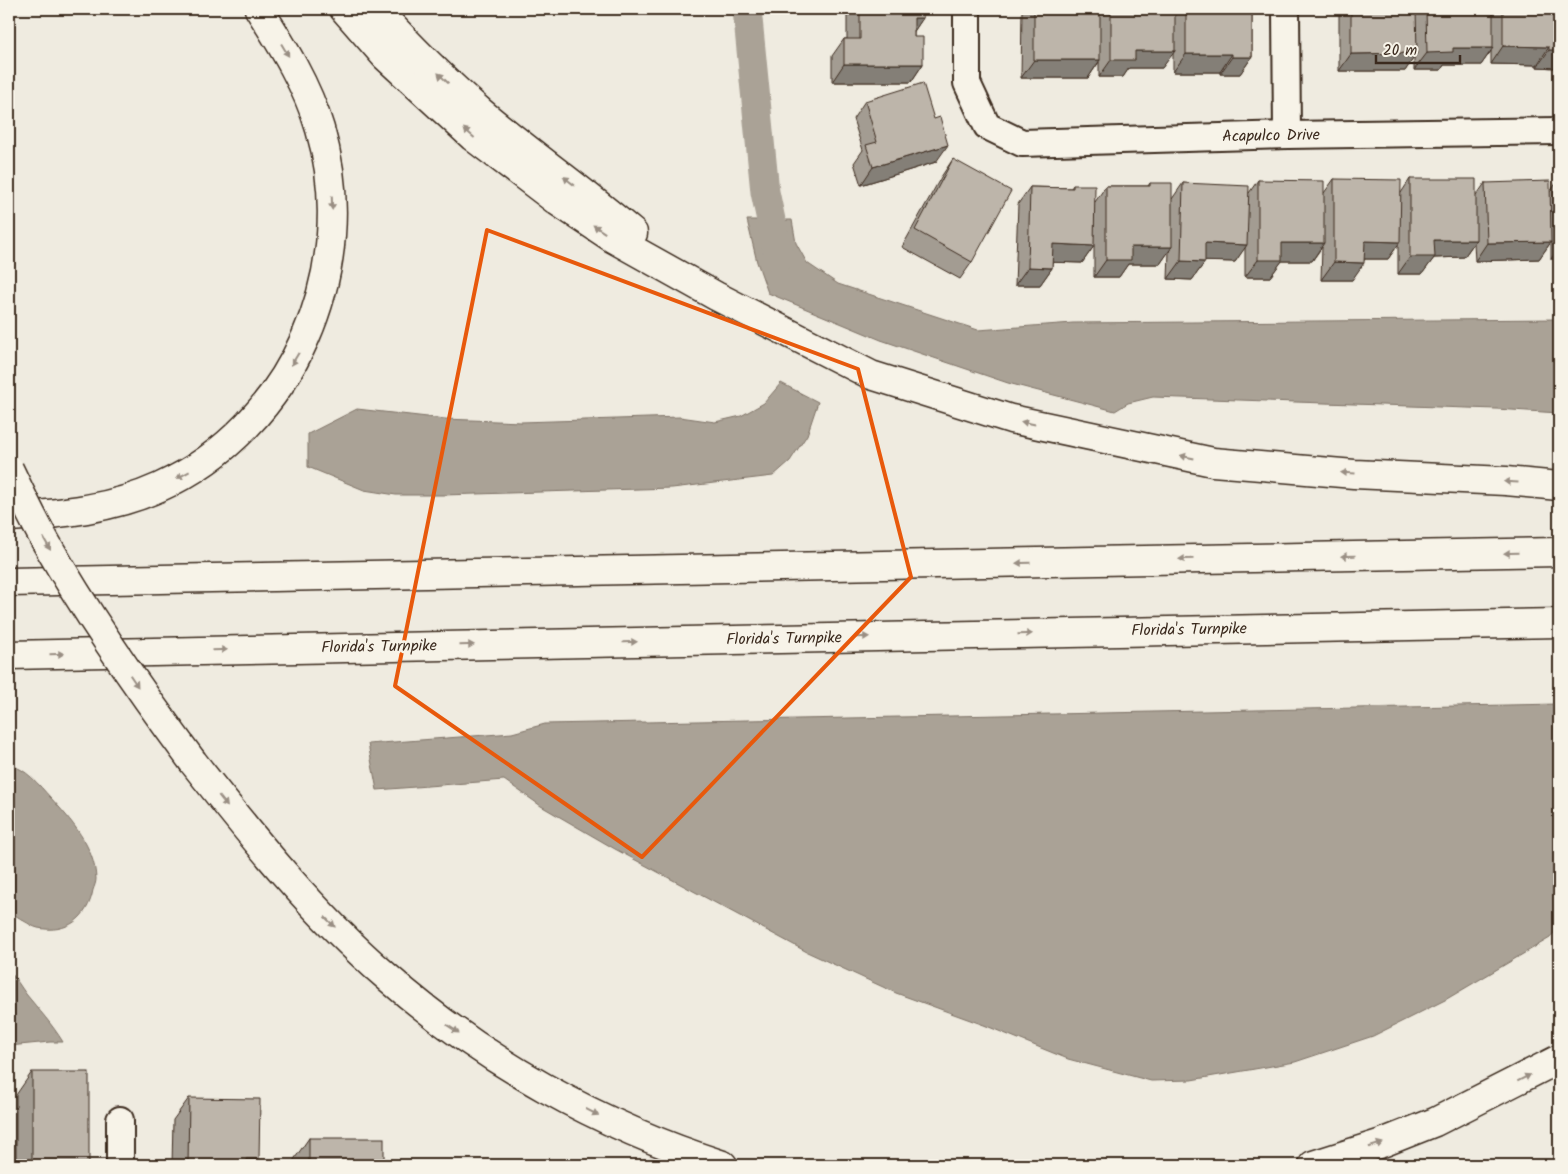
<svg xmlns="http://www.w3.org/2000/svg" width="1568" height="1174" viewBox="0 0 1568 1174" font-family="Kalam,sans-serif">
	<style>
		.water { fill: #aaa296; stroke: #7e7266 }
		.lines { fill: none; stroke-linecap: round; stroke-linejoin: round }
		.canal { stroke: #aaa296; stroke-width: 29 }
		.minor-casing { stroke: #3b2a1e; stroke-width: 30 }
		.motorway-casing { stroke: #3b2a1e; stroke-width: 31 }
		.minor { stroke: #f7f3e8; stroke-width: 26 }
		.motorway { stroke: #f7f3e8; stroke-width: 28 }
		.motorway-bridge-casing { stroke: #3b2a1e; stroke-width: 31; stroke-linecap: butt }
		.motorway-bridge { stroke: #f7f3e8; stroke-width: 28 }
		.wall { fill: #a39c92; stroke: #3b2a1e }
		.shaded-wall { fill: #847f77; stroke: #3b2a1e }
		.building { fill: #bdb5aa; stroke: #3b2a1e }
		.oneway { fill: #998e83 }
		.marked { fill: none; stroke: #e8590c; stroke-width: 4; stroke-linejoin: round }
		.labels { text-anchor: middle; dominant-baseline: central; stroke-width: 5; stroke-linejoin: round; paint-order: stroke }
		.street-label { font-size: 16px; fill: #3b2a1e; stroke: #f7f3e8 }
	</style>
	<rect width="100%" height="100%" fill="#efebe0"/>
	<filter id="ink" filterUnits="userSpaceOnUse"><feTurbulence type="fractalNoise" baseFrequency=".02" numOctaves="2"/><feDisplacementMap in="SourceGraphic" scale="10" xChannelSelector="R" yChannelSelector="G"/><feConvolveMatrix kernelMatrix="1 2 1 2 8 2 1 2 1" color-interpolation-filters="sRGB"/></filter>
	<g filter="url(#ink)">
		<g class="water">
			<path d="M 747,220 L 792,220 L 796,243 L 807,263 L 838,284 L 978,330 L 1073,323 L 1559,319 L 1559,413 L 1496,409 L 1153,397 L 1128,403 L 1115,411 L 1008,383 L 881,340 L 768,293 L 757,262 Z"/>
			<path d="M 781,383 L 818,402 L 807,435 L 790,461 L 773,476 L 672,488 L 443,495 L 396,495 L 364,490 L 308,467 L 308,434 L 357,409 L 445,419 L 521,422 L 680,417 L 715,422 L 741,416 L 764,403 Z"/>
			<path d="M 1559,704 L 1559,926 L 1550,938 L 1445,1000 L 1373,1036 L 1295,1062 L 1191,1080 L 1151,1081 L 1068,1059 L 984,1025 L 896,993 L 807,952 L 615,849 L 541,806 L 504,780 L 377,790 L 368,744 L 512,733 L 545,724 Z"/>
			<path d="M 9,765 C 26,768 39,785 50,797 C 71,820 95,847 96,879 C 96,883 94,887 93,890 C 88,918 67,934 38,928 C 33,927 28,923 24,921 C 19,917 13,915 9,910 Z"/>
			<path d="M 9,971 C 16,978 20,986 26,994 C 39,1010 52,1024 63,1042 L 50,1042 L 9,1046 Z"/>
		</g>
		<g class="lines">
			<path class="canal" d="M 747,9 L 765,192 L 779,258"/>
			<defs>
				<g id="minor">
					<path d="M 967,9 L 967,83 L 987,126 L 1022,143 L 1287,135 L 1559,131"/>
					<path d="M 1286,9 L 1287,135"/>
					<path d="M 120,1165 L 120,1120"/>
				</g>
				<g id="motorway">
					<path d="M 344,9 L 385,56 L 473,137 L 557,201 L 614,239 L 716,296 L 871,375 L 1011,419 L 1213,462 L 1354,474 L 1506,481 L 1559,486"/>
					<path d="M 376,9 C 409,45 444,80 481,112 C 531,154 584,191 633,233"/>
					<path d="M 9,517 C 60,514 112,509 160,487 C 293,427 361,268 320,129 C 307,85 283,47 259,9"/>
					<path d="M 9,582 L 1559,552"/>
					<path d="M 9,655 L 1559,623"/>
					<path d="M 193,762 C 252,837 313,913 386,976 C 483,1061 600,1126 723,1165"/>
					<path d="M 1313,1165 L 1382,1143 L 1435,1122 L 1559,1059"/>
				</g>
			</defs>
			<use href="#minor" class="minor-casing"/>
			<use href="#motorway" class="motorway-casing"/>
			<use href="#minor" class="minor"/>
			<use href="#motorway" class="motorway"/>
			<defs>
				<path id="motorway-bridge" d="M 9,469 C 21,494 33,520 47,544 C 90,620 141,692 193,762"/>
			</defs>
			<use href="#motorway-bridge" class="motorway-bridge-casing"/>
			<use href="#motorway-bridge" class="motorway-bridge"/>
		</g>
		<g class="wall">
			<path d="M 852,9 L 923,9 L 923,18 L 914,31 L 914,37 L 923,64 L 911,82 L 832,82 L 832,56 L 844,39 L 847,39 L 847,16 Z"/>
			<path d="M 1022,9 L 1252,9 L 1252,57 L 1240,74 L 1220,74 L 1220,72 L 1173,72 L 1173,52 L 1162,68 L 1129,68 L 1123,77 L 1099,77 L 1099,62 L 1088,78 L 1021,78 Z"/>
			<path d="M 1339,9 L 1559,9 L 1559,63 L 1556,68 L 1537,67 L 1537,65 L 1491,64 L 1491,51 L 1481,65 L 1444,65 L 1441,70 L 1414,70 L 1414,57 L 1405,71 L 1339,71 Z"/>
			<path d="M 865,101 L 936,162 L 861,185 L 854,163 L 863,150 L 853,119 Z"/>
			<path d="M 953,159 L 972,262 L 960,279 L 902,247 L 941,177 Z"/>
			<path d="M 1334,179 L 1401,193 L 1410,179 L 1476,196 L 1485,183 L 1550,192 L 1559,179 L 1559,259 L 1551,259 L 1551,242 L 1539,259 L 1475,261 L 1474,243 L 1464,257 L 1434,258 L 1422,274 L 1398,274 L 1398,245 L 1388,259 L 1365,259 L 1352,280 L 1321,280 L 1322,247 L 1312,261 L 1282,261 L 1270,277 L 1245,277 L 1245,247 L 1235,262 L 1205,261 L 1205,262 L 1192,280 L 1168,279 L 1169,251 L 1160,264 L 1128,264 L 1119,277 L 1094,277 L 1094,246 L 1082,263 L 1052,262 L 1052,268 L 1040,285 L 1015,285 L 1018,204 L 1030,187 L 1071,188 L 1073,185 L 1095,202 L 1106,186 L 1148,186 L 1150,183 L 1172,199 L 1183,183 L 1249,193 L 1258,180 L 1324,193 Z"/>
			<path d="M 32,1072 L 89,1165 L 16,1165 L 16,1095 Z"/>
			<path d="M 189,1098 L 254,1165 L 172,1165 L 173,1120 Z"/>
			<path d="M 309,1138 L 384,1165 L 293,1165 L 293,1161 Z"/>
		</g>
		<g class="shaded-wall">
			<path d="M 914,18 L 923,18 L 911,36 Z"/>
			<path d="M 1503,46 L 1549,47 L 1537,65 L 1491,64 Z"/>
			<path d="M 1453,48 L 1493,48 L 1481,65 L 1444,65 L 1441,70 L 1414,70 L 1427,53 Z"/>
			<path d="M 1549,50 L 1559,50 L 1559,63 L 1556,68 L 1537,67 Z"/>
			<path d="M 1135,51 L 1175,51 L 1162,68 L 1129,68 L 1123,77 L 1099,77 L 1111,60 Z"/>
			<path d="M 1417,53 L 1405,71 L 1339,71 L 1351,54 Z"/>
			<path d="M 1186,54 L 1232,54 L 1220,72 L 1173,72 Z"/>
			<path d="M 1232,57 L 1252,57 L 1240,74 L 1220,74 Z"/>
			<path d="M 1034,60 L 1100,60 L 1088,78 L 1021,78 Z"/>
			<path d="M 844,64 L 923,64 L 911,82 L 832,82 Z"/>
			<path d="M 948,145 L 936,162 L 861,185 L 873,167 Z"/>
			<path d="M 1434,240 L 1476,240 L 1464,257 L 1434,258 L 1422,274 L 1398,274 L 1410,257 Z"/>
			<path d="M 1365,241 L 1400,242 L 1388,259 L 1353,259 Z"/>
			<path d="M 1551,242 L 1539,259 L 1475,261 L 1487,243 Z"/>
			<path d="M 1205,243 L 1247,245 L 1235,262 L 1193,261 Z"/>
			<path d="M 1282,243 L 1324,243 L 1312,261 L 1282,261 L 1270,277 L 1245,277 L 1258,260 Z"/>
			<path d="M 1053,244 L 1094,246 L 1082,263 L 1041,262 Z"/>
			<path d="M 1131,247 L 1172,247 L 1160,264 L 1128,264 L 1119,277 L 1094,277 L 1106,260 Z"/>
			<path d="M 1559,248 L 1559,259 L 1551,259 Z"/>
			<path d="M 1181,261 L 1205,262 L 1192,280 L 1168,279 Z"/>
			<path d="M 1334,262 L 1364,263 L 1352,280 L 1321,280 Z"/>
			<path d="M 1028,267 L 1052,268 L 1040,285 L 1015,285 Z"/>
			<path d="M 246,1159 L 259,1159 L 254,1165 L 242,1165 Z"/>
		</g>
		<g class="building">
			<path d="M 860,9 L 923,9 L 923,18 L 914,18 L 914,37 L 923,37 L 923,64 L 844,64 L 844,39 L 860,39 Z"/>
			<rect x="1034" y="9" width="66" height="51"/>
			<path d="M 1111,9 L 1175,9 L 1175,51 L 1135,51 L 1135,60 L 1111,60 Z"/>
			<path d="M 1186,9 L 1252,9 L 1252,57 L 1232,57 L 1232,54 L 1186,54 Z"/>
			<path d="M 1351,9 L 1416,9 L 1417,53 L 1351,54 Z"/>
			<path d="M 1426,9 L 1493,9 L 1493,48 L 1453,48 L 1453,52 L 1427,53 Z"/>
			<path d="M 1503,9 L 1559,9 L 1559,50 L 1549,50 L 1549,47 L 1503,46 Z"/>
			<path d="M 923,83 L 934,119 L 940,117 L 948,145 L 873,167 L 866,145 L 877,142 L 865,101 Z"/>
			<path d="M 953,159 L 1011,191 L 972,262 L 915,230 Z"/>
			<path d="M 1334,179 L 1401,180 L 1400,242 L 1365,241 L 1364,263 L 1334,262 Z"/>
			<path d="M 1410,179 L 1476,179 L 1476,240 L 1434,240 L 1435,257 L 1410,257 Z"/>
			<path d="M 1258,180 L 1324,181 L 1324,243 L 1282,243 L 1282,260 L 1258,260 Z"/>
			<path d="M 1550,181 L 1551,242 L 1487,243 L 1485,183 Z"/>
			<path d="M 1150,183 L 1172,183 L 1172,247 L 1131,247 L 1131,260 L 1106,260 L 1106,186 L 1150,186 Z"/>
			<path d="M 1183,183 L 1249,186 L 1247,245 L 1205,243 L 1205,262 L 1181,261 Z"/>
			<path d="M 1073,185 L 1095,185 L 1094,246 L 1053,244 L 1052,268 L 1028,267 L 1030,187 L 1073,188 Z"/>
			<rect x="32" y="1072" width="57" height="93"/>
			<path d="M 189,1098 L 260,1099 L 259,1159 L 246,1159 L 246,1165 L 188,1165 Z"/>
			<rect x="309" y="1138" width="75" height="27"/>
		</g>
		<defs><path id="oneway-solid" d="M-6-.8H1V-3.2L6.5 0L1 3.2V.8H-6Z" transform="scale(1.25)"/></defs>
		<g class="oneway">
			<use href="#oneway-solid" transform="translate(285 50) rotate(59)"/>
			<use href="#oneway-solid" transform="translate(443 78) rotate(-136)"/>
			<use href="#oneway-solid" transform="translate(469 133) rotate(-138)"/>
			<use href="#oneway-solid" transform="translate(569 181) rotate(-142)"/>
			<use href="#oneway-solid" transform="translate(332 203) rotate(88)"/>
			<use href="#oneway-solid" transform="translate(599 229) rotate(-146)"/>
			<use href="#oneway-solid" transform="translate(295 359) rotate(121)"/>
			<use href="#oneway-solid" transform="translate(1028 423) rotate(-168)"/>
			<use href="#oneway-solid" transform="translate(1187 457) rotate(-168)"/>
			<use href="#oneway-solid" transform="translate(1348 473) rotate(-176)"/>
			<use href="#oneway-solid" transform="translate(183 475) rotate(152)"/>
			<use href="#oneway-solid" transform="translate(1511 482) rotate(-176)"/>
			<use href="#oneway-solid" transform="translate(47 544) rotate(61)"/>
			<use href="#oneway-solid" transform="translate(1511 553) rotate(179)"/>
			<use href="#oneway-solid" transform="translate(1348 556) rotate(179)"/>
			<use href="#oneway-solid" transform="translate(1186 559) rotate(179)"/>
			<use href="#oneway-solid" transform="translate(1023 563) rotate(179)"/>
			<use href="#oneway-solid" transform="translate(1025 634) rotate(-1)"/>
			<use href="#oneway-solid" transform="translate(862 637) rotate(-1)"/>
			<use href="#oneway-solid" transform="translate(630 642) rotate(-1)"/>
			<use href="#oneway-solid" transform="translate(467 645) rotate(-1)"/>
			<use href="#oneway-solid" transform="translate(220 650) rotate(-1)"/>
			<use href="#oneway-solid" transform="translate(57 654) rotate(-1)"/>
			<use href="#oneway-solid" transform="translate(134 681) rotate(56)"/>
			<use href="#oneway-solid" transform="translate(223 801) rotate(52)"/>
			<use href="#oneway-solid" transform="translate(330 922) rotate(44)"/>
			<use href="#oneway-solid" transform="translate(453 1029) rotate(34)"/>
			<use href="#oneway-solid" transform="translate(1524 1078) rotate(-27)"/>
			<use href="#oneway-solid" transform="translate(592 1112) rotate(27)"/>
			<use href="#oneway-solid" transform="translate(1376 1145) rotate(-18)"/>
		</g>
	</g>
	<path class="marked" d="M 487,230 L 858,369 L 911,577 L 642,857 L 395,686 Z"/>
	<g class="labels">
		<g class="street-label">
			<text transform="translate(1271 136) rotate(-1)">Acapulco Drive</text>
			<text transform="translate(1189 630) rotate(-1)">Florida's Turnpike</text>
			<text transform="translate(784 639) rotate(-1)">Florida's Turnpike</text>
			<text transform="translate(379 647) rotate(-1)">Florida's Turnpike</text>
		</g>
	</g>
	<rect width="1568" height="1174" fill="none" stroke="#f7f3e8" stroke-width="30"/>
	<rect x="15" y="15" width="1538" height="1144" fill="none" stroke="#3b2a1e" stroke-width="2" filter="url(#ink)"/>
	<path d="M1376 55v8h84v-8" fill="none" stroke="#3b2a1e" stroke-width="2.5"/>
	<text x="1383" y="55" font-size="15" fill="#3b2a1e" stroke="#f7f3e8" stroke-width="4" paint-order="stroke">20 m</text>
</svg>
